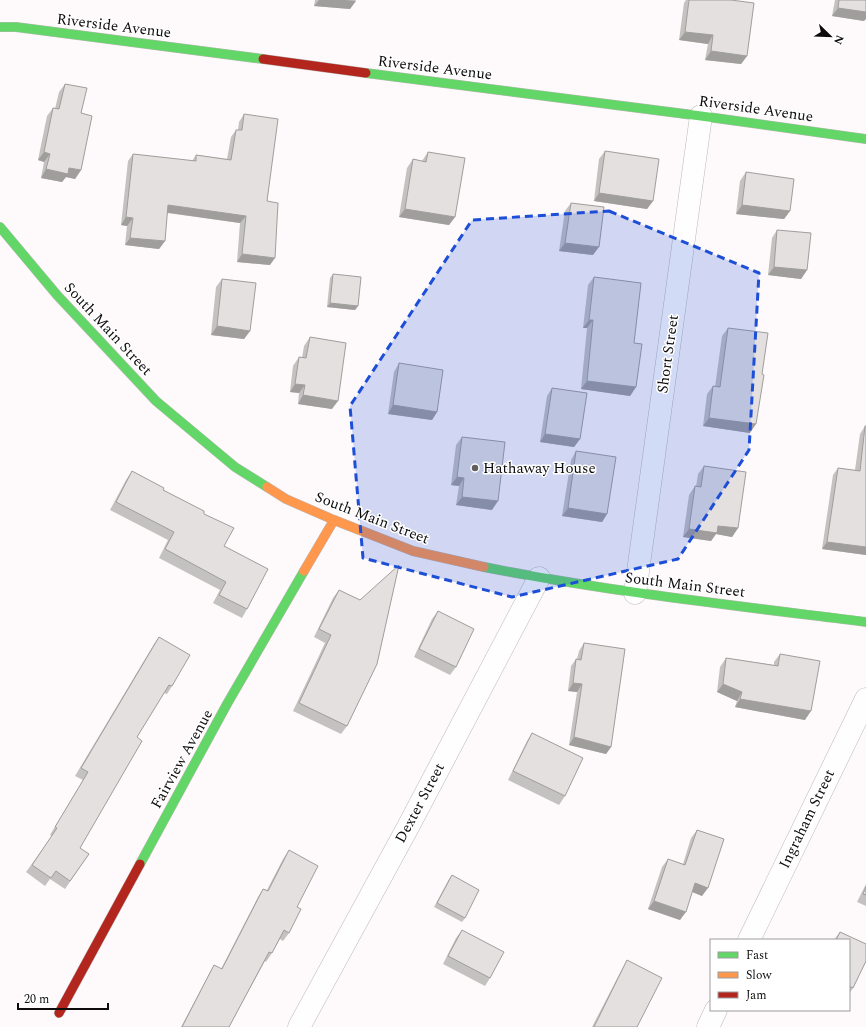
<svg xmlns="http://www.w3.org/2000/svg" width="866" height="1027" viewBox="0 0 866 1027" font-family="Spectral,serif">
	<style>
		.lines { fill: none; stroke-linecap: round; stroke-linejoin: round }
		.street-casing { stroke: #bbb8b8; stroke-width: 23 }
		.fast-casing { stroke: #bbb8b8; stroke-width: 10 }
		.slow-casing { stroke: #bbb8b8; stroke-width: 10 }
		.jam-casing { stroke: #bbb8b8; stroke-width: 10 }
		.street { stroke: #fffefe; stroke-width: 22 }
		.fast { stroke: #63d668; stroke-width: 9 }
		.slow { stroke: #ff974d; stroke-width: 9 }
		.jam { stroke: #b3261e; stroke-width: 9 }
		.wall { fill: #c4c1c1 }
		.shaded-wall { fill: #a09d9d }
		.building { fill: #e4e0e0; stroke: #a09d9d }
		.marked { fill: #1d4ed8; fill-opacity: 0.2; stroke: #1d4ed8; stroke-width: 3; stroke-dasharray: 8 5; stroke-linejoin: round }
		.poi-dot { fill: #615e5f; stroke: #fff; stroke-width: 1.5 }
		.labels { text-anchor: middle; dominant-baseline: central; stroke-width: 3; stroke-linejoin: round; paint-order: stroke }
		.street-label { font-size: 15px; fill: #0d0b0b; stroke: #fff }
		.poi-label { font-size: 15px; fill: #0d0b0b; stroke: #fff; text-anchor: start }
	</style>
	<rect width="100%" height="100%" fill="#fef9fa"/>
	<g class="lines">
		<defs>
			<g id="street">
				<path d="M 635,593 L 701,116"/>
				<path d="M 749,940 L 866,699"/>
				<path d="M 299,1027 L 408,827 L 539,578"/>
				<path d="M 708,1027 L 716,1010"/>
			</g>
			<g id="fast">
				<path d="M 0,27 L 16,27 L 263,59"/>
				<path d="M 366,73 L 701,116 L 866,139"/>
				<path d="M 0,227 L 57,295 L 156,401 L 235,467 L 267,487"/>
				<path d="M 484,567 C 611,592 738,606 866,622"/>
				<path d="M 140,864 L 227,704 L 304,571"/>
			</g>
			<g id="slow">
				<path d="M 267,487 L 286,499 L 334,520 L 413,551 L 484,567"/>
				<path d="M 304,571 L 334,520"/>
			</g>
			<g id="jam">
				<path d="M 263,59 L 366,73"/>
				<path d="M 59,1013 L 140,864"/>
			</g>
		</defs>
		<use href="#street" class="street-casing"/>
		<use href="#fast" class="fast-casing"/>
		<use href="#slow" class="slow-casing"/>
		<use href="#jam" class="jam-casing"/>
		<use href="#street" class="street"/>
		<use href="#fast" class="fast"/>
		<use href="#slow" class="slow"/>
		<use href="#jam" class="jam"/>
	</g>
	<g class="wall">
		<path d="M 315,0 L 356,0 L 350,9 L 314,6 Z"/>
		<path d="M 686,0 L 689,0 L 747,56 L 741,64 L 705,60 L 708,44 L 679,40 L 684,3 Z"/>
		<path d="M 835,0 L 866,0 L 864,21 L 832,16 Z"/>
		<path d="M 65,84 L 81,113 L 81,170 L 75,179 L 66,177 L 62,182 L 41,178 L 44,162 L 38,160 L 47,116 L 53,108 L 55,109 L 59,92 Z"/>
		<path d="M 244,114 L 267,201 L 270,265 L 237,262 L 240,223 L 167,213 L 165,241 L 159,249 L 125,245 L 127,226 L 121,225 L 128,161 L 133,154 L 192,161 L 196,155 L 227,159 L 231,137 L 236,130 L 238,130 L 239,122 Z"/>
		<path d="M 605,151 L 653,201 L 647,209 L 594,201 L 599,159 Z"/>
		<path d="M 428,152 L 455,217 L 449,225 L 399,217 L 407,168 L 413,159 L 422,161 Z"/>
		<path d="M 746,172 L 790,211 L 784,219 L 736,214 L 740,181 Z"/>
		<path d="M 571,203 L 593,255 L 559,251 L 565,211 Z"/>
		<path d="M 777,230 L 807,270 L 801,279 L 768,275 L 772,238 Z"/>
		<path d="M 333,274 L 358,306 L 355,310 L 327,307 L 330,278 Z"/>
		<path d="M 594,277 L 634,343 L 636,387 L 630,396 L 581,389 L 587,328 L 583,328 L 588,285 Z"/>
		<path d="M 222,279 L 250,331 L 244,339 L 211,335 L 216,287 Z"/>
		<path d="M 728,328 L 750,433 L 703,426 L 707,394 L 713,386 L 715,387 L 722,336 Z"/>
		<path d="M 310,337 L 332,409 L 298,404 L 299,393 L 290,392 L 293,366 L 299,357 L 302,358 L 304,346 Z"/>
		<path d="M 399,363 L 437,412 L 432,420 L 388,414 L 394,372 Z"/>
		<path d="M 552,388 L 580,439 L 574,447 L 540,442 L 547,396 Z"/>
		<path d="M 865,426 L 866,555 L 822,549 L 833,475 L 838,468 L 855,470 L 860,434 Z"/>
		<path d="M 462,437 L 492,510 L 456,505 L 459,486 L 451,485 L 456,445 Z"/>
		<path d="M 576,451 L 607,514 L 602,522 L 562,516 L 571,460 Z"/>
		<path d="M 704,466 L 738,528 L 732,537 L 716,534 L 711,541 L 683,537 L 689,495 L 695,486 L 696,487 L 698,474 Z"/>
		<path d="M 132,471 L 204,514 L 224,546 L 247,609 L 242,618 L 213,603 L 220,590 L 159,558 L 168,540 L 110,510 L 126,480 Z"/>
		<path d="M 339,590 L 347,726 L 341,734 L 293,711 L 325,643 L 314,637 L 333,598 Z"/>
		<path d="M 438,611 L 456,667 L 450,675 L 414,657 L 432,619 Z"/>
		<path d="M 159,637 L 172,686 L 167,694 L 164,693 L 137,737 L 80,848 L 89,854 L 65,889 L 50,879 L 45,886 L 26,872 L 52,836 L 50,835 L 83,780 L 75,776 L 154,644 Z"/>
		<path d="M 584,643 L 611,747 L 606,754 L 569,745 L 577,692 L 568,691 L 571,666 L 576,659 L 577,659 L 579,651 Z"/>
		<path d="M 780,654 L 805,720 L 735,707 L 737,701 L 717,692 L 720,667 L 726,658 L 774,665 L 774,662 Z"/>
		<path d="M 532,733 L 565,796 L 559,805 L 508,780 L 527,741 Z"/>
		<path d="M 697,830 L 702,896 L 692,892 L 680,920 L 648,909 L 662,867 L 668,859 L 683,864 L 691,838 Z"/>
		<path d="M 289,850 L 297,907 L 289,933 L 283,941 L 280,939 L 272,953 L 266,962 L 265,961 L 229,1027 L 181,1027 L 209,974 L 214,965 L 221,969 L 258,897 L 263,889 L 267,890 L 283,859 Z"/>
		<path d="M 452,875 L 465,918 L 462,922 L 434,907 L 449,879 Z"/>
		<path d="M 866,884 L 866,906 L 857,902 Z"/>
		<path d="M 462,930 L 490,978 L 485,986 L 443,964 L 456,938 Z"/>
		<path d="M 840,932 L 866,944 L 866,961 L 853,988 L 849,994 L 849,940 L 834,940 Z"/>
		<path d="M 627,960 L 637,1027 L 592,1027 L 622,969 Z"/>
	</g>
	<g class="shaded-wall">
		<path d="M 319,0 L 345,0 L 356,1 L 350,9 L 314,6 Z"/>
		<path d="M 838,8 L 866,12 L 866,19 L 864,21 L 832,16 Z"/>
		<path d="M 685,32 L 713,35 L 708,44 L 679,40 Z"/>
		<path d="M 711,51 L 747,56 L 741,64 L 705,60 Z"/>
		<path d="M 44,152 L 50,154 L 44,162 L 38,160 Z"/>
		<path d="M 69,168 L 81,170 L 75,179 L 66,177 L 62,182 L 41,178 L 46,169 Z"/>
		<path d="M 599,193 L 653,201 L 647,209 L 594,201 Z"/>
		<path d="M 168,205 L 246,216 L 240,223 L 163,212 Z"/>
		<path d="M 742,205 L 790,211 L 784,219 L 736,214 Z"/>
		<path d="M 405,209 L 455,217 L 449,225 L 399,217 Z"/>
		<path d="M 126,217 L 133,218 L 127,226 L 121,225 Z"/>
		<path d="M 130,238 L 165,241 L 159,249 L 125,245 Z"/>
		<path d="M 565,243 L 599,247 L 593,255 L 559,251 Z"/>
		<path d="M 242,254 L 275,258 L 270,265 L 237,262 Z"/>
		<path d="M 774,267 L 807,270 L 801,279 L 768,275 Z"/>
		<path d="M 330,303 L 358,306 L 355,310 L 327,307 Z"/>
		<path d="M 589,320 L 593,320 L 587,328 L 583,328 Z"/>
		<path d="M 217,326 L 250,331 L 244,339 L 211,335 Z"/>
		<path d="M 587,381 L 636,387 L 630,396 L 581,389 Z"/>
		<path d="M 295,384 L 305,385 L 299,393 L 290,392 Z"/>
		<path d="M 303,395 L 338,401 L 332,409 L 298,404 Z"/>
		<path d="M 393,405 L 437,412 L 432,420 L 388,414 Z"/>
		<path d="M 709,418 L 756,424 L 750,433 L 703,426 Z"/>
		<path d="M 545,434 L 580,439 L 574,447 L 540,442 Z"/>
		<path d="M 457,477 L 464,478 L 459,486 L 451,485 Z"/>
		<path d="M 462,497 L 498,501 L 492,510 L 456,505 Z"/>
		<path d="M 568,508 L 607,514 L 602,522 L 562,516 Z"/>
		<path d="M 718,526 L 738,528 L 732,537 L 716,534 L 711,541 L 683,537 L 689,529 Z"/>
		<path d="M 827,542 L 866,547 L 866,555 L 822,549 Z"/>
		<path d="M 573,683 L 582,684 L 577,692 L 568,691 Z"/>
		<path d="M 723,684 L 742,692 L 737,701 L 717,692 Z"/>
		<path d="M 740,699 L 811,711 L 805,720 L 735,707 Z"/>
		<path d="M 574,737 L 611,747 L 606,754 L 569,745 Z"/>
		<path d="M 695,883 L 708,888 L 702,896 L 690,891 Z"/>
		<path d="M 654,901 L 686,912 L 680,920 L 648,909 Z"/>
	</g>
	<g class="building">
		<path d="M 689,0 L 731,0 L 754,3 L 747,56 L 711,51 L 713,35 L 685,32 Z"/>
		<path d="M 839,0 L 866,0 L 866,12 L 838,8 Z"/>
		<path d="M 65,84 L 87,88 L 81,113 L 92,116 L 81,170 L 69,168 L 68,174 L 46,169 L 50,154 L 44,152 L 53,108 L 59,109 Z"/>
		<path d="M 244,114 L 278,119 L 267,201 L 278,203 L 275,258 L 242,254 L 246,216 L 168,205 L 165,241 L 130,238 L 133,218 L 126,217 L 133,154 L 196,161 L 196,155 L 231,160 L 236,130 L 242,130 Z"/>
		<path d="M 605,151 L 659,159 L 653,201 L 599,193 Z"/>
		<path d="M 428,152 L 465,158 L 455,217 L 405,209 L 413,159 L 426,162 Z"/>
		<path d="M 746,172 L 794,179 L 790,211 L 742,205 Z"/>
		<path d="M 571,203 L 604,207 L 599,247 L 565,243 Z"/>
		<path d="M 777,230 L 811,233 L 807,270 L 774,267 Z"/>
		<path d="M 333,274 L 361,277 L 358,306 L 330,303 Z"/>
		<path d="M 594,277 L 641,283 L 634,343 L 642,344 L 636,387 L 587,381 L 593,320 L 589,320 Z"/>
		<path d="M 222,279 L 256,283 L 250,331 L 217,326 Z"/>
		<path d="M 728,328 L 768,333 L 762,374 L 764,375 L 756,424 L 709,418 L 713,386 L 720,387 Z"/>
		<path d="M 310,337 L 346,343 L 338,401 L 303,395 L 305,385 L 295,384 L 299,357 L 306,358 Z"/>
		<path d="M 399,363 L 443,370 L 437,412 L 393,405 Z"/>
		<path d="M 552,388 L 587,393 L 580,439 L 545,434 Z"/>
		<path d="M 865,426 L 866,426 L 866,547 L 827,542 L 838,468 L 860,471 Z"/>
		<path d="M 462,437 L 505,442 L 498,501 L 462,497 L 464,478 L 457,477 Z"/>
		<path d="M 576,451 L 616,457 L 607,514 L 568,508 Z"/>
		<path d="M 704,466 L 746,472 L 738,528 L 718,526 L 717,533 L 689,529 L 695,486 L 701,487 Z"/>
		<path d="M 132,471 L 164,488 L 163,490 L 204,511 L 204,514 L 234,528 L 224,546 L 268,569 L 247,609 L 219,595 L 226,582 L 165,549 L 174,532 L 116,502 Z"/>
		<path d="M 399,565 L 377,664 L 347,726 L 299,703 L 331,635 L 319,629 L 339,590 L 360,600 Z"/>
		<path d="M 438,611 L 474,629 L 456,667 L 419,649 Z"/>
		<path d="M 159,637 L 190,655 L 172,686 L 169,685 L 137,737 L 142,741 L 80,848 L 89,854 L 70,881 L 56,871 L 51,878 L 32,865 L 57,828 L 55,827 L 88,772 L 81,768 Z"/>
		<path d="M 584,643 L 625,649 L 611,747 L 574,737 L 582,684 L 573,683 L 576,659 L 581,660 Z"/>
		<path d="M 780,654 L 820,661 L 811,711 L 740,699 L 742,692 L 723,684 L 726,658 L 778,666 Z"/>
		<path d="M 532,733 L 583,758 L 565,796 L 513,771 Z"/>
		<path d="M 697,830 L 724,839 L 708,888 L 695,883 L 686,912 L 654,901 L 668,859 L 685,865 Z"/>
		<path d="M 289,850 L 318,866 L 297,907 L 301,909 L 289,933 L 284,930 L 272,953 L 269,952 L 229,1027 L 182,1027 L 214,965 L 222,969 L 263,889 L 268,891 Z"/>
		<path d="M 452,875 L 479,890 L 465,918 L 437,903 Z"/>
		<path d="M 866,887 L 866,895 L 863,894 Z"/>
		<path d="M 462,930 L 504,952 L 490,978 L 448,956 Z"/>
		<path d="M 840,932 L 866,944 L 866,961 L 853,988 L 849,986 L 849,940 L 836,940 Z"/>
		<path d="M 627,960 L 662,978 L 637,1027 L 594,1027 Z"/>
	</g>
	<path class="marked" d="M 609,211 L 759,273 L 749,450 L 678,559 L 512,597 L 363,558 L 350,406 L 472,220 Z"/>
	<circle class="poi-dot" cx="475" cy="468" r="4"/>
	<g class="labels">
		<g class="street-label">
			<text transform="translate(114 26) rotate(7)">Riverside Avenue</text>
			<text transform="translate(435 68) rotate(7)">Riverside Avenue</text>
			<text transform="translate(756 109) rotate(8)">Riverside Avenue</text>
			<text transform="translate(108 329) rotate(47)">South Main Street</text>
			<text transform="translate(668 354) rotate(-82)">Short Street</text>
			<text transform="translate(372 518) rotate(21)">South Main Street</text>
			<text transform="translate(685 585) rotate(7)">South Main Street</text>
			<text transform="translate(182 759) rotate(-61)">Fairview Avenue</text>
			<text transform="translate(420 803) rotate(-62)">Dexter Street</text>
			<text transform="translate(807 819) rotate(-64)">Ingraham Street</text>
		</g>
		<g class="poi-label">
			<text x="483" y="468">Hathaway House</text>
		</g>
	</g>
	<rect x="710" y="939" width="140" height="72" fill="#ffffff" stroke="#9e9d9d"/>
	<rect x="718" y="952" width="20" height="6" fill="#63d668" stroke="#9e9d9d"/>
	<text x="746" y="959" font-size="12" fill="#0d0b0b">Fast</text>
	<rect x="718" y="972" width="20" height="6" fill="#ff974d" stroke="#9e9d9d"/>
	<text x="746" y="979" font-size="12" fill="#0d0b0b">Slow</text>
	<rect x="718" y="992" width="20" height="6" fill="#b3261e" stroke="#9e9d9d"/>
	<text x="746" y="999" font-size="12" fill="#0d0b0b">Jam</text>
	<g transform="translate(830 36) rotate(113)" stroke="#ffffff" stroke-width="3" paint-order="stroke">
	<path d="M0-3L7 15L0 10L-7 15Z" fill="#0d0b0b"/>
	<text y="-6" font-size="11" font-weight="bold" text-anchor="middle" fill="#0d0b0b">N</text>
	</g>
	<path d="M18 1003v6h90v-6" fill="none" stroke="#0d0b0b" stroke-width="2"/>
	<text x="24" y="1003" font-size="12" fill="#0d0b0b" stroke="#ffffff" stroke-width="3" paint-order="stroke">20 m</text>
</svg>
